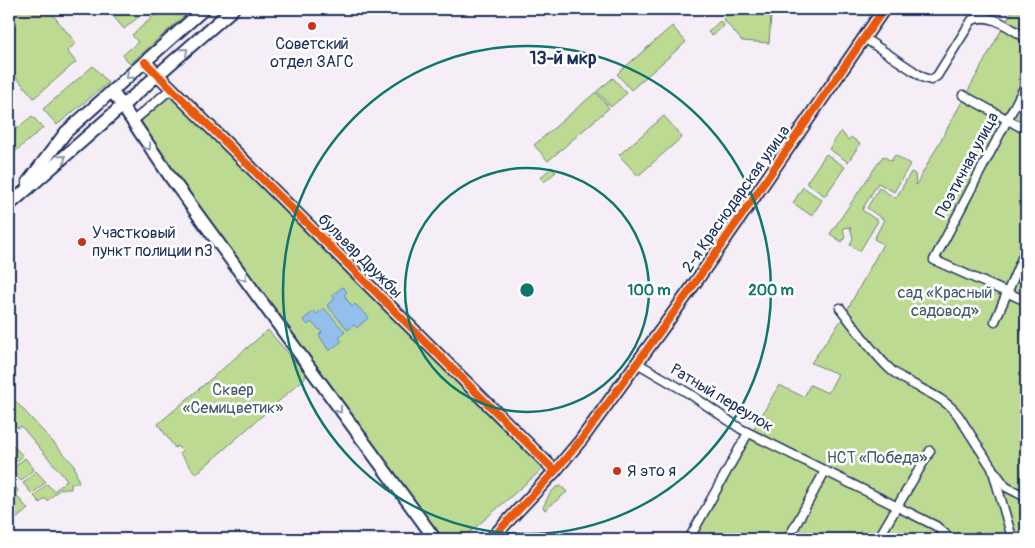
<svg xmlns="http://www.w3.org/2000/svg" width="1035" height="548" viewBox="0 0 1035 548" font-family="Pangolin,sans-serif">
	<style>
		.green { fill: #bcda92; stroke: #6c8478 }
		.water { fill: #94bfed; stroke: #6485b4 }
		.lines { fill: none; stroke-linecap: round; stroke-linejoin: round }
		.street-casing { stroke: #1b2f5e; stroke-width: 11 }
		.secondary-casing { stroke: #1b2f5e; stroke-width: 15 }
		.street { stroke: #fff; stroke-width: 8 }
		.secondary { stroke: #fff; stroke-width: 11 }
		.cycleway-casing { stroke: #fff; stroke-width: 11 }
		.cycleway { stroke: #e8590c; stroke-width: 8 }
		.oneway { stroke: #8d97ae }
		.ring { fill: none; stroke: #0f766e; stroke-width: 2.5 }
		.poi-dot { fill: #c8321e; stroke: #fff; stroke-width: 2 }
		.labels { text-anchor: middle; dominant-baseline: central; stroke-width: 5; stroke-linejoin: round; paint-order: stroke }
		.poi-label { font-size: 16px; fill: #1b2f5e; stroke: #fff; text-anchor: start }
		.street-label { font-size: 16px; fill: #1b2f5e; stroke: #fff }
		.park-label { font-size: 16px; fill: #435a6b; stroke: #fff }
		.neighbourhood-label { font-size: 18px; font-weight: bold; fill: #1b2f5e; stroke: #fff }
		.centre { fill: #0f766e; stroke: #fff; stroke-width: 2.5 }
		.ring-label { font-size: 15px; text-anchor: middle; font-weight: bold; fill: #0f766e; stroke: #fff; stroke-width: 5; stroke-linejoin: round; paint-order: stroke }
	</style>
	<rect width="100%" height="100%" fill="#f5eef6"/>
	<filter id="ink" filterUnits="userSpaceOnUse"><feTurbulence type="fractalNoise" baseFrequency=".02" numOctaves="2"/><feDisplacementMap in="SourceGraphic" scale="10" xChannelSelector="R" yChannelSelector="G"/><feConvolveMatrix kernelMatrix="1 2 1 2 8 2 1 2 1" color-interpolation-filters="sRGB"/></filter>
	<g filter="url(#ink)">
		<g class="green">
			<path d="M 9,9 L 48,9 L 76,43 L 67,51 L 76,62 L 34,98 L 9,69 Z"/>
			<path d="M 107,9 L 148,9 L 124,29 Z"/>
			<path d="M 162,9 L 190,9 L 182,18 L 130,64 L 123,55 L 138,42 L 132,35 Z"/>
			<path d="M 1013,9 L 1026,9 L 1026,494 L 1010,486 L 989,460 L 956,407 L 926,386 L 892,368 L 846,312 L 883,244 L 874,239 L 884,220 L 867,208 L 879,188 L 896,198 L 911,172 L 915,174 L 916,185 Z"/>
			<path d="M 728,14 L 771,15 L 769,43 L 742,41 L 723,19 Z"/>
			<path d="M 720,21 L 724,26 L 712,36 L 708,32 Z"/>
			<path d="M 672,26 L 686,42 L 631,90 L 617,74 Z"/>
			<path d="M 93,66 L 108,83 L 57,125 L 43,109 Z"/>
			<path d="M 613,78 L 627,93 L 611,107 L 597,91 Z"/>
			<path d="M 596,92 L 609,108 L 548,161 L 534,145 Z"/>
			<path d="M 172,94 L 546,466 L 462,539 L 441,539 L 142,128 L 140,124 L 144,118 Z"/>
			<path d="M 32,116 L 43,128 L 9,157 L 9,135 Z"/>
			<path d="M 664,116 L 682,137 L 638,176 L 619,155 Z"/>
			<path d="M 841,131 L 848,140 L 851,137 L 860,144 L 848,162 L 829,149 Z"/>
			<path d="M 826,154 L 845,167 L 825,196 L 806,183 Z"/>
			<path d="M 895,155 L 910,164 L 894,192 L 878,183 L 862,210 L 878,221 L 860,251 L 850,245 L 853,238 L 850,227 L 843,228 L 845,237 L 842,242 L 830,234 L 883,156 L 891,161 Z"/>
			<path d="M 552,167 L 556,172 L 544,182 L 540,178 Z"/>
			<path d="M 803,187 L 822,200 L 812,216 L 793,203 Z"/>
			<path d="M 842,319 L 890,372 L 951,408 L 1005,488 L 1026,499 L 1026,539 L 691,539 L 779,385 L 804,397 L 810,385 L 828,393 L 838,374 L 811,363 Z"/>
			<path d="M 268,330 L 307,375 L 304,379 L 196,474 L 180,454 L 182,451 L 177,446 L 175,448 L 158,424 Z"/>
			<path d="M 9,394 L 74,465 L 79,483 L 71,484 L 71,489 L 60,489 L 47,501 L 45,498 L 40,503 L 34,496 L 47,484 L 54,491 L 67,480 L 21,426 L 18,428 L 9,418 Z"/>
			<path d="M 13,445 L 23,456 L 9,468 L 9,449 Z"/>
			<path d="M 25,458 L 34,469 L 21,481 L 11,470 Z"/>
			<path d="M 36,471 L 46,482 L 32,494 L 23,483 Z"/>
			<path d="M 10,476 L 18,491 L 9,499 L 9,478 Z"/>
			<path d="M 561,486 L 567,492 L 545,510 L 543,507 C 548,498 551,487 561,486 Z"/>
			<path d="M 15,494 L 28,509 L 9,525 L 9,500 Z"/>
		</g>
		<g class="water">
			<path d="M 343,287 L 347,292 L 344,295 L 352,307 L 355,304 L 369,317 L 357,328 L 354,325 L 348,330 L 327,305 L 335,299 L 332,295 Z"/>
			<path d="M 324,308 L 345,332 L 339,338 L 342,341 L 329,351 L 319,335 L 322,332 L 311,322 L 308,325 L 303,320 L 314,311 L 317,314 Z"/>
		</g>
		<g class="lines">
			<defs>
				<g id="street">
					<path d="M 864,38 L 924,78 L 931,80 L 937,76 L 972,20 C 992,12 1009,28 1026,38"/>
					<path d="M 1026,84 L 934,260 L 1026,301"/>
					<path d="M 963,95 L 1026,130"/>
					<path d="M 132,122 L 172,88"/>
					<path d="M 840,308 C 855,327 874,355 891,370 C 912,388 941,393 958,415 L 992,468 L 1011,534"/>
					<path d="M 995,321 L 1026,249"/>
					<path d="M 637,363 L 690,394 L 741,429 L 936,526 L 951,539"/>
					<path d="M 995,472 L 1006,487 L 1026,497"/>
					<path d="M 689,539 L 748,433"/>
					<path d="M 788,539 L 825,471"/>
					<path d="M 878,539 L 930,451"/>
				</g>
				<g id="secondary">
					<path d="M 145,62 L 555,471"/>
					<path d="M 112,91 L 171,178 L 435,539"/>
					<path d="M 28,182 L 66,132 L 204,9"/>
					<path d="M 9,205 L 233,9"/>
					<path d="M 491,539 L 555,471 L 581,440 L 688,293 L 884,9"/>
				</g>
			</defs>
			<use href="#street" class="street-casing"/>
			<use href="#secondary" class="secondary-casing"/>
			<use href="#street" class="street"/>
			<use href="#secondary" class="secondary"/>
			<defs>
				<g id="cycleway">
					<path d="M 145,62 L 555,471"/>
					<path d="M 491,539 L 555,471 L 581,440 L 688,293 L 884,9"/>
				</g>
			</defs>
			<use href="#cycleway" class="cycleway-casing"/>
			<use href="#cycleway" class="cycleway"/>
		</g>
		<defs><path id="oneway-chevron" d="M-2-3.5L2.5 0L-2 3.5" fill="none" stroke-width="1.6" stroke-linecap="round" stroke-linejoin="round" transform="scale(1.25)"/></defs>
		<g class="oneway">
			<use href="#oneway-chevron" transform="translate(185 51) rotate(-41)"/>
			<use href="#oneway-chevron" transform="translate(129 76) rotate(138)"/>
			<use href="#oneway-chevron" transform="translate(148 147) rotate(55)"/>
			<use href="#oneway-chevron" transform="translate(63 158) rotate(-41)"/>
			<use href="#oneway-chevron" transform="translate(244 278) rotate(53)"/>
			<use href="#oneway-chevron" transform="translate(339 410) rotate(55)"/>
		</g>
	</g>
	<g class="ring">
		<circle cx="527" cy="290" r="122"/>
		<circle cx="527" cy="290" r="244"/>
	</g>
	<g class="poi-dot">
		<circle cx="312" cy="26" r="5"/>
		<circle cx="82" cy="242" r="5"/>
		<circle cx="617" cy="471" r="5"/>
	</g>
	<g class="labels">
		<g class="poi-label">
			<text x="312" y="44" text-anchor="middle">Советский<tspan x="312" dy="18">отдел ЗАГС</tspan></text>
			<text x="92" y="233">Участковый<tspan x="92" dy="18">пункт полиции n3</tspan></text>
			<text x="627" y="471">Я это я</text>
		</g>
		<g class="street-label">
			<text transform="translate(967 165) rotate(-62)">Поэтичная улица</text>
			<text transform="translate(736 199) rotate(-55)">2-я Краснодарская улица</text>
			<text transform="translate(360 256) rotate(45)">бульвар Дружбы</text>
			<text transform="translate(722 398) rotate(31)">Ратный переулок</text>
		</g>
		<g class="park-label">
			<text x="945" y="293">сад «Красный<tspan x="945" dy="18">садовод»</tspan></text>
			<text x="233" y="390">Сквер<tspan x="233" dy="18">«Семицветик»</tspan></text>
			<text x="877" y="458">НСТ «Победа»</text>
		</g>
		<g class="neighbourhood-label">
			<text x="563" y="58">13-й мкр</text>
		</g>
	</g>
	<circle cx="527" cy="290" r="8" class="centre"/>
	<g class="ring-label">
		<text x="649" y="295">100 m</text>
		<text x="771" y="295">200 m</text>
	</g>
	<rect width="1035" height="548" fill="none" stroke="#fff" stroke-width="30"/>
	<rect x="15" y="15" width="1005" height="518" fill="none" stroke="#1b2f5e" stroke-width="2" filter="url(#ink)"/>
</svg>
